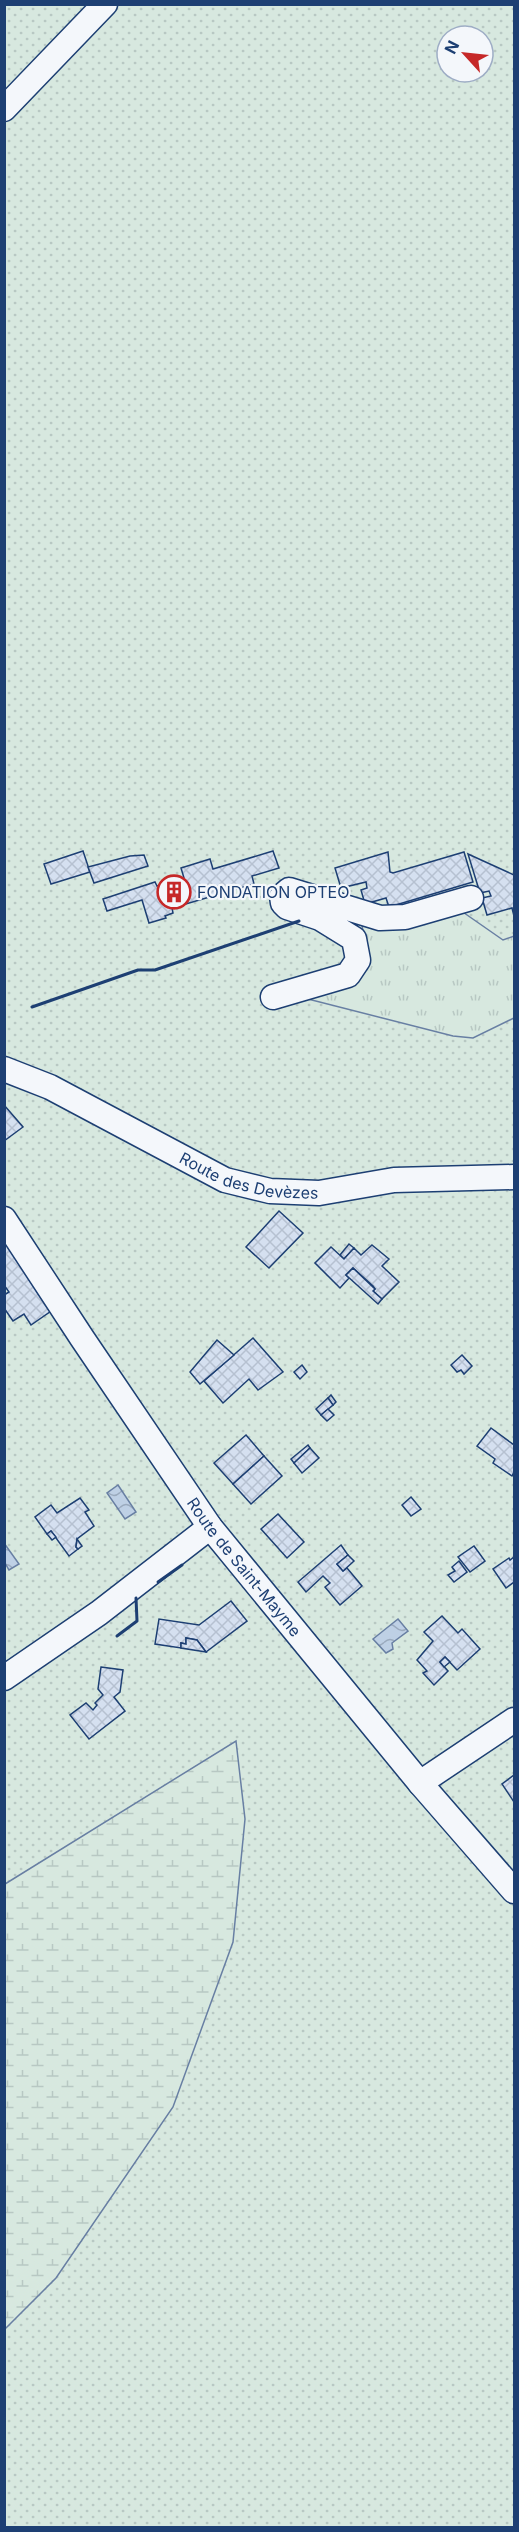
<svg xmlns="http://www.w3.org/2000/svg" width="519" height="2532" viewBox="0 0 519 2532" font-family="Inter,sans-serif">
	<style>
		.grass { fill: url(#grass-dots); stroke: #687fa3; stroke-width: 1.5; fill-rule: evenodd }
		.wetland { fill: url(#wetland-marsh); stroke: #687fa3; stroke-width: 1.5 }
		.park { fill: url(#park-tufts); stroke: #687fa3; stroke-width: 1.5 }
		.water { fill: url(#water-waves); stroke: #687fa3; stroke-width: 1.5 }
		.building { fill: url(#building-cross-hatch); stroke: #1d3f73; stroke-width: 1.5 }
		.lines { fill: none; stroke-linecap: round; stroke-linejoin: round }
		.minor-casing { stroke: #1d3f73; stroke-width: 27 }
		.minor { stroke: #f4f7fb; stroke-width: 24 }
		.wall { stroke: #1d3f73; stroke-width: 3 }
		.labels { text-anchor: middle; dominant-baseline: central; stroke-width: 4.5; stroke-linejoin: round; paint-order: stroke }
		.poi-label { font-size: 16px; fill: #1d3f73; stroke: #f4f7fb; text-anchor: start }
		.street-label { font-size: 16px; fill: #1d3f73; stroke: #f4f7fb }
	</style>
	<defs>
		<pattern id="grass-dots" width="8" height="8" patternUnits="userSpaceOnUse" patternTransform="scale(1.5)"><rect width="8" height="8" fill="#d7e8df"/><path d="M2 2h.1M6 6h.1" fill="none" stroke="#b8c8c3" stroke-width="1.8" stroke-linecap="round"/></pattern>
		<pattern id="wetland-marsh" width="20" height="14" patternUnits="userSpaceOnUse" patternTransform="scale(1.5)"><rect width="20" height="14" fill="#d7e8df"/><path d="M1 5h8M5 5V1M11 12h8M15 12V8" fill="none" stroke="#b8c8c3"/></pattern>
		<pattern id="park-tufts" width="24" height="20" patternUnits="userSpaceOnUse" patternTransform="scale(1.5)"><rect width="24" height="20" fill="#d7e8df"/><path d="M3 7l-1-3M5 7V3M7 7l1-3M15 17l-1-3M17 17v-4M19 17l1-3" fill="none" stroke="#b8c8c3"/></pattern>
		<pattern id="water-waves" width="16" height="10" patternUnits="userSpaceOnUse" patternTransform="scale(1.5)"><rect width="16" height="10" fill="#bed0e5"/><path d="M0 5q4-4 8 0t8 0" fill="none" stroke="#9aaabe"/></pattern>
		<pattern id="building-cross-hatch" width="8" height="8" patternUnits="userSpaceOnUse" patternTransform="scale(1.5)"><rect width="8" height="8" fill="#d5e0f0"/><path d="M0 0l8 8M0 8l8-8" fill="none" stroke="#b6c1d1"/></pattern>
	</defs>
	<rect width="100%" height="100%" fill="#f4f7fb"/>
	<path class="grass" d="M 5,5 L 514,5 L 514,2527 L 5,2527 ZM 447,36 L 483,36 L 483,72 L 447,72 Z"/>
	<path class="wetland" d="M 236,1741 L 245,1819 L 233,1942 L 173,2107 L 56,2278 L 5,2329 L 5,1884 Z"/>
	<path class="park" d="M 457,908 L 503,940 L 514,936 L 514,1018 L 473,1038 L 453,1036 L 300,997 L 365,961 L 362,922 Z"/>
	<g class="water">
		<path d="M 118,1485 L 136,1512 L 125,1519 L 107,1493 Z"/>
		<path d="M 4,1543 L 19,1564 L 9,1570 L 5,1563 Z"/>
		<path d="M 398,1619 L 408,1631 L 392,1643 L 393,1649 L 386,1653 L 373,1639 Z"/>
	</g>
	<g class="building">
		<path d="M 83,851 L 90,872 L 51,884 L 44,864 Z"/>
		<path d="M 273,851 L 279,868 L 252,876 L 254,884 L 172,908 L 173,913 L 165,916 L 166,918 L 149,923 L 142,900 L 107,911 L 103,899 L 155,882 L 157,886 L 184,878 L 181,868 L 210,859 L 213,869 Z"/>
		<path d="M 388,852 L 390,872 L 393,873 L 464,852 L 473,882 L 389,907 L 386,898 L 365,904 L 361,890 L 367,888 L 366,882 L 341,888 L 335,868 Z"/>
		<path d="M 468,854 L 514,875 L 514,916 L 512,908 L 487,915 L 482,898 L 491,896 L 489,891 L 480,893 Z"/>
		<path d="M 144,855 L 148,866 L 94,883 L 88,867 L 130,856 Z"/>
		<path d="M 4,1105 L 23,1127 L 4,1141 Z"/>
		<path d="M 279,1211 L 303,1233 L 269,1268 L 246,1247 Z"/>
		<path d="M 4,1235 L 54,1309 L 31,1325 L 24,1314 L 13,1321 L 4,1308 L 4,1295 L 9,1292 L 4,1285 Z"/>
		<path d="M 349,1244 L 354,1248 L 344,1259 L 340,1255 Z"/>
		<path d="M 372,1245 L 389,1259 L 382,1266 L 399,1282 L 382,1299 L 373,1291 L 375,1289 L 373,1286 L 353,1268 L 346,1275 L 349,1278 L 340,1288 L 315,1263 L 331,1247 L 344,1259 L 354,1248 L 361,1255 Z"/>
		<path d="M 353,1268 L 375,1289 L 373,1291 L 382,1299 L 378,1304 L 346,1275 Z"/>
		<path d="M 253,1338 L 283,1372 L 258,1390 L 249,1379 L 223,1403 L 204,1381 Z"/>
		<path d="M 217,1340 L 234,1355 L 200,1384 L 190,1372 Z"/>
		<path d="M 462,1355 L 472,1366 L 464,1374 L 461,1370 L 457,1372 L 451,1365 Z"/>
		<path d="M 302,1365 L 307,1372 L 300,1379 L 294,1372 Z"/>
		<path d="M 331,1395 L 336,1402 L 333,1405 L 328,1398 Z"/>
		<path d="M 328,1398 L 333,1405 L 321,1415 L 316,1409 Z"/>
		<path d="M 328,1409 L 334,1415 L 327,1421 L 321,1415 Z"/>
		<path d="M 491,1428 L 514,1445 L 514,1472 L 512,1476 L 493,1463 L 495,1459 L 477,1446 Z"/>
		<path d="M 246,1435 L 264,1456 L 233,1484 L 214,1463 Z"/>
		<path d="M 308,1445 L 310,1448 L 294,1463 L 291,1459 Z"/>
		<path d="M 310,1448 L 319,1458 L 302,1473 L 294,1463 Z"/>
		<path d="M 264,1456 L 282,1476 L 251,1504 L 233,1484 Z"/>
		<path d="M 411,1497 L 421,1509 L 411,1516 L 402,1505 Z"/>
		<path d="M 80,1498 L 89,1510 L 85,1512 L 94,1526 L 77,1539 L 76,1547 L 78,1549 L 69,1556 L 51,1531 L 47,1534 L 35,1517 L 51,1505 L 57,1513 Z"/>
		<path d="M 278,1514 L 304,1542 L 287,1558 L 261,1529 Z"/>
		<path d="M 51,1531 L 56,1537 L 52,1540 L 47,1534 Z"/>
		<path d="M 77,1539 L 82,1546 L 78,1549 L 76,1547 Z"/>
		<path d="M 341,1545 L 348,1555 L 337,1564 L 343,1571 L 347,1568 L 362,1586 L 340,1605 L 325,1587 L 330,1583 L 323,1576 L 306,1592 L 298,1582 Z"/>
		<path d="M 474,1546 L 485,1561 L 470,1572 L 458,1557 Z"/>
		<path d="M 348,1555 L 354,1561 L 343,1571 L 337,1564 Z"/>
		<path d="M 514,1557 L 514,1582 L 506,1588 L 493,1569 L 509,1558 L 510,1560 Z"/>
		<path d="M 459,1561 L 467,1572 L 454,1582 L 448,1575 L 455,1571 L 452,1567 Z"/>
		<path d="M 231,1601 L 247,1621 L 206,1652 L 197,1640 L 186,1638 L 186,1644 L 181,1643 L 181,1648 L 155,1644 L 159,1619 L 199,1625 Z"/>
		<path d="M 442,1616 L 458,1633 L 462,1629 L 480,1649 L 457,1670 L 445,1657 L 440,1662 L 448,1671 L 434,1685 L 423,1673 L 427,1671 L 417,1660 L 433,1641 L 424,1632 Z"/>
		<path d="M 186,1638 L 197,1640 L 206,1652 L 181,1648 L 181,1643 L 186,1644 Z"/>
		<path d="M 445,1657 L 450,1662 L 444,1667 L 440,1662 Z"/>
		<path d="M 101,1667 L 123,1670 L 120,1692 L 114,1697 L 125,1711 L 89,1739 L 70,1715 L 86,1703 L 93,1710 L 97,1705 L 95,1703 L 103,1695 L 98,1689 Z"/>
		<path d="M 514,1775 L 514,1802 L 502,1784 Z"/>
	</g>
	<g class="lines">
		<defs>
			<g id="minor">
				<path d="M 4,109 L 105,4"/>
				<path d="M 273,997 L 348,975 L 358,960 L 354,939 L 320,918 L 287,907 L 283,903 L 282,896 L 289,890 L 380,918 L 405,917 L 471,898"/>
				<path id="s1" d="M 4,1069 L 50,1087 L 225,1180 L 270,1191 L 319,1193 L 394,1180 L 514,1177"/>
				<path id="s2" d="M 4,1219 L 82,1338 L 210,1527 L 420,1783 L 514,1891"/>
				<path d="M 4,1678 L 99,1613 L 210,1527"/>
				<path d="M 420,1783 L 514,1720"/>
			</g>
		</defs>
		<use href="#minor" class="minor-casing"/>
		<use href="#minor" class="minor"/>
		<g class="wall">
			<path d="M 32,1007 L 138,970 L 155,970 L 299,921"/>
			<path d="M 158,1582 L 182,1565"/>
			<path d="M 117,1636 L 137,1621 L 136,1598"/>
		</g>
	</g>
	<defs>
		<symbol id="building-ring" viewBox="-11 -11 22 22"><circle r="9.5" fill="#f4f7fb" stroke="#c62828" stroke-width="1.5"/><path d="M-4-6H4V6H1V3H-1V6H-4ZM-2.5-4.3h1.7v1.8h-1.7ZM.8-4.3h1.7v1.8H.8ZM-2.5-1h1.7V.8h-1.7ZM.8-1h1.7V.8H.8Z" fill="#c62828"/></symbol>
	</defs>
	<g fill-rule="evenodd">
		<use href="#building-ring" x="155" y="873" width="38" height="38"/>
	</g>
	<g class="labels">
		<g class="poi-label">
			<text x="197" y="892">FONDATION OPTEO</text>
		</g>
		<g class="street-label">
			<text stroke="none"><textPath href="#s1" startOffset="270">Route des Devèzes</textPath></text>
			<text stroke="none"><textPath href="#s2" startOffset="423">Route de Saint-Mayme</textPath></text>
		</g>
	</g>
	<rect width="519" height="2532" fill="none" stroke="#1d3f73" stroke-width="12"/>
	<g transform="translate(465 54) rotate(297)"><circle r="28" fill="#f4f7fb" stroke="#9eadc5" stroke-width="1.5"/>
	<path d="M0-4.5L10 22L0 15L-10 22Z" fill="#c62828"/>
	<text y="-9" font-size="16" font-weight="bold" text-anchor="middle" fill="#1d3f73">N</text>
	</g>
</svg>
